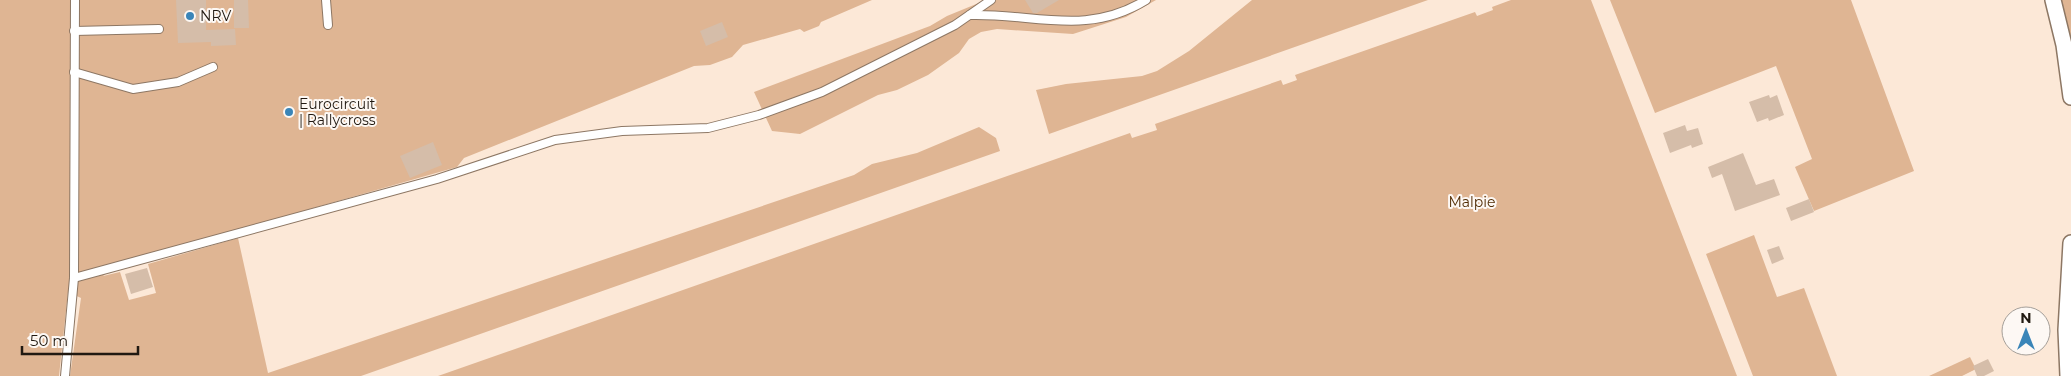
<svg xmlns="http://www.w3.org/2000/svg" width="2071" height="376" viewBox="0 0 2071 376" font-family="Montserrat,sans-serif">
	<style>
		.green { fill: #dfb593 }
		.building { fill: #d5bda9 }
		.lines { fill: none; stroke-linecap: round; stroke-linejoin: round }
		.service-casing { stroke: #8d7764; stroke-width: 10 }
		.minor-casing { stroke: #8d7764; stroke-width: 18 }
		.service { stroke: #fff; stroke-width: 8 }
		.minor { stroke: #fff; stroke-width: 15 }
		.poi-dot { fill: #3a85b8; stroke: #fdf8f4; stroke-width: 2 }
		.labels { text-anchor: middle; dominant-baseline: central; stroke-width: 4; stroke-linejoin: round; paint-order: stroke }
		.poi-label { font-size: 14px; fill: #211911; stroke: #fdf8f4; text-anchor: start }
		.park-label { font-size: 14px; fill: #512c03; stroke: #fdf8f4 }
	</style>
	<rect width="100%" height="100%" fill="#fce8d7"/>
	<g class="green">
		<path d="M 0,0 L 872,0 L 821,22 L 819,26 L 804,32 L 800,29 L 743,45 L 732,57 L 710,65 L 694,66 L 464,158 L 457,167 L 118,264 L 103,276 L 120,272 L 129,300 L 156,293 L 148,264 L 238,238 L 268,373 L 854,175 L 872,164 L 917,153 L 979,127 L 996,138 L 1000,151 L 361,376 L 70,376 L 81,298 L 68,292 L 59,376 L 0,376 Z"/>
		<path d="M 986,0 L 1156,0 L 1126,17 L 1073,34 L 997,29 L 981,32 L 969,39 L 959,53 L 928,75 L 897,90 L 878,95 L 800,134 L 772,131 L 754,92 L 930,26 L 947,16 Z"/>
		<path d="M 1252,0 L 1428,0 L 1049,134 L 1036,90 L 1066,84 L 1142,76 L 1157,71 L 1189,51 Z"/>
		<path d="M 1511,0 L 1591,0 L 1737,376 L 438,376 L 1130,133 L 1132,138 L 1157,130 L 1155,124 L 1281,80 L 1283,85 L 1297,80 L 1295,75 L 1475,12 L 1477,16 L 1493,10 L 1492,7 Z"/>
		<path d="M 1610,0 L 1851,0 L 1914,171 L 1814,211 L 1795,167 L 1812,159 L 1776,66 L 1655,113 Z"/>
		<path d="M 2059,0 L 2071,0 L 2071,57 Z"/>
		<path d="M 1754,235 L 1777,297 L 1804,288 L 1837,376 L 1753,376 L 1706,254 Z"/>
		<path d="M 1970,357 L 1976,369 L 1962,376 L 1929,376 Z"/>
	</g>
	<g class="building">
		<path d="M 176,0 L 206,0 L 206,30 L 235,29 L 236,45 L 211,46 L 211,42 L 178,43 Z"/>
		<path d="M 234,0 L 248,0 L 249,28 L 234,28 Z"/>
		<path d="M 1025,0 L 1059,0 L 1037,13 L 1033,13 Z"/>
		<path d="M 722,22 L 728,37 L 706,46 L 700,31 Z"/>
		<path d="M 1769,95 L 1770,98 L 1777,95 L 1784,115 L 1769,121 L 1768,118 L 1757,122 L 1749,102 Z"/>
		<path d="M 1685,125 L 1687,131 L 1698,128 L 1703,144 L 1692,148 L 1691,145 L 1670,153 L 1663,133 Z"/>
		<path d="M 433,142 L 442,165 L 410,178 L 400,156 Z"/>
		<path d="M 1743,153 L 1756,185 L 1774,179 L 1780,195 L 1735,211 L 1722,174 L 1712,178 L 1708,167 Z"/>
		<path d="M 1809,199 L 1814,212 L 1791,221 L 1786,208 Z"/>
		<path d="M 1779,246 L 1784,259 L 1772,264 L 1767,250 Z"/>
		<path d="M 147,268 L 153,287 L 131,294 L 125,274 Z"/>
		<path d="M 1988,359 L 1994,371 L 1984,376 L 1977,376 L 1973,366 Z"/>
	</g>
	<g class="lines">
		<defs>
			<g id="service">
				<path d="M 326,0 L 328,25"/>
				<path d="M 970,15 C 1034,13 1086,37 1146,0"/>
				<path d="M 74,31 L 159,29"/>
				<path d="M 74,72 L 133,89 L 178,82 L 213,67"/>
				<path d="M 74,278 L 437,179 L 555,140 L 622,131 L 708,128 L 759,115 L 822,92 L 955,25 L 991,0"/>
				<path d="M 65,376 L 74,278 L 75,0"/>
			</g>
			<g id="minor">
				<path d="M 2053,0 L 2064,45 L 2071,97"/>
				<path d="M 2068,376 L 2066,330 L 2071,243"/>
			</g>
		</defs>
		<use href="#service" class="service-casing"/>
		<use href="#minor" class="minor-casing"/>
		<use href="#service" class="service"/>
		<use href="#minor" class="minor"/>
	</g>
	<g class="poi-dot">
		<circle cx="190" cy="16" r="5"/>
		<circle cx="289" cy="112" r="5"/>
	</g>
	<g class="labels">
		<g class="poi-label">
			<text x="200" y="16">NRV</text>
			<text x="299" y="104">Eurocircuit<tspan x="299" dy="16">| Rallycross</tspan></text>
		</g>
		<g class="park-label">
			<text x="1472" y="202">Malpie</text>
		</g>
	</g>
	<g transform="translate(2026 331)"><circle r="24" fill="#fdf8f4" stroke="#a59f99"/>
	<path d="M0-4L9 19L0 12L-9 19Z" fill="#3a85b8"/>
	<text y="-8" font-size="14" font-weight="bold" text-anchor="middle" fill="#211911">N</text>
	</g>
	<path d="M22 346v8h116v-8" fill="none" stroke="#211911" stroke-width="2.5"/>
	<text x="30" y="346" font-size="15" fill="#211911" stroke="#fdf8f4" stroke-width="4" paint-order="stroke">50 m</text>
</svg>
